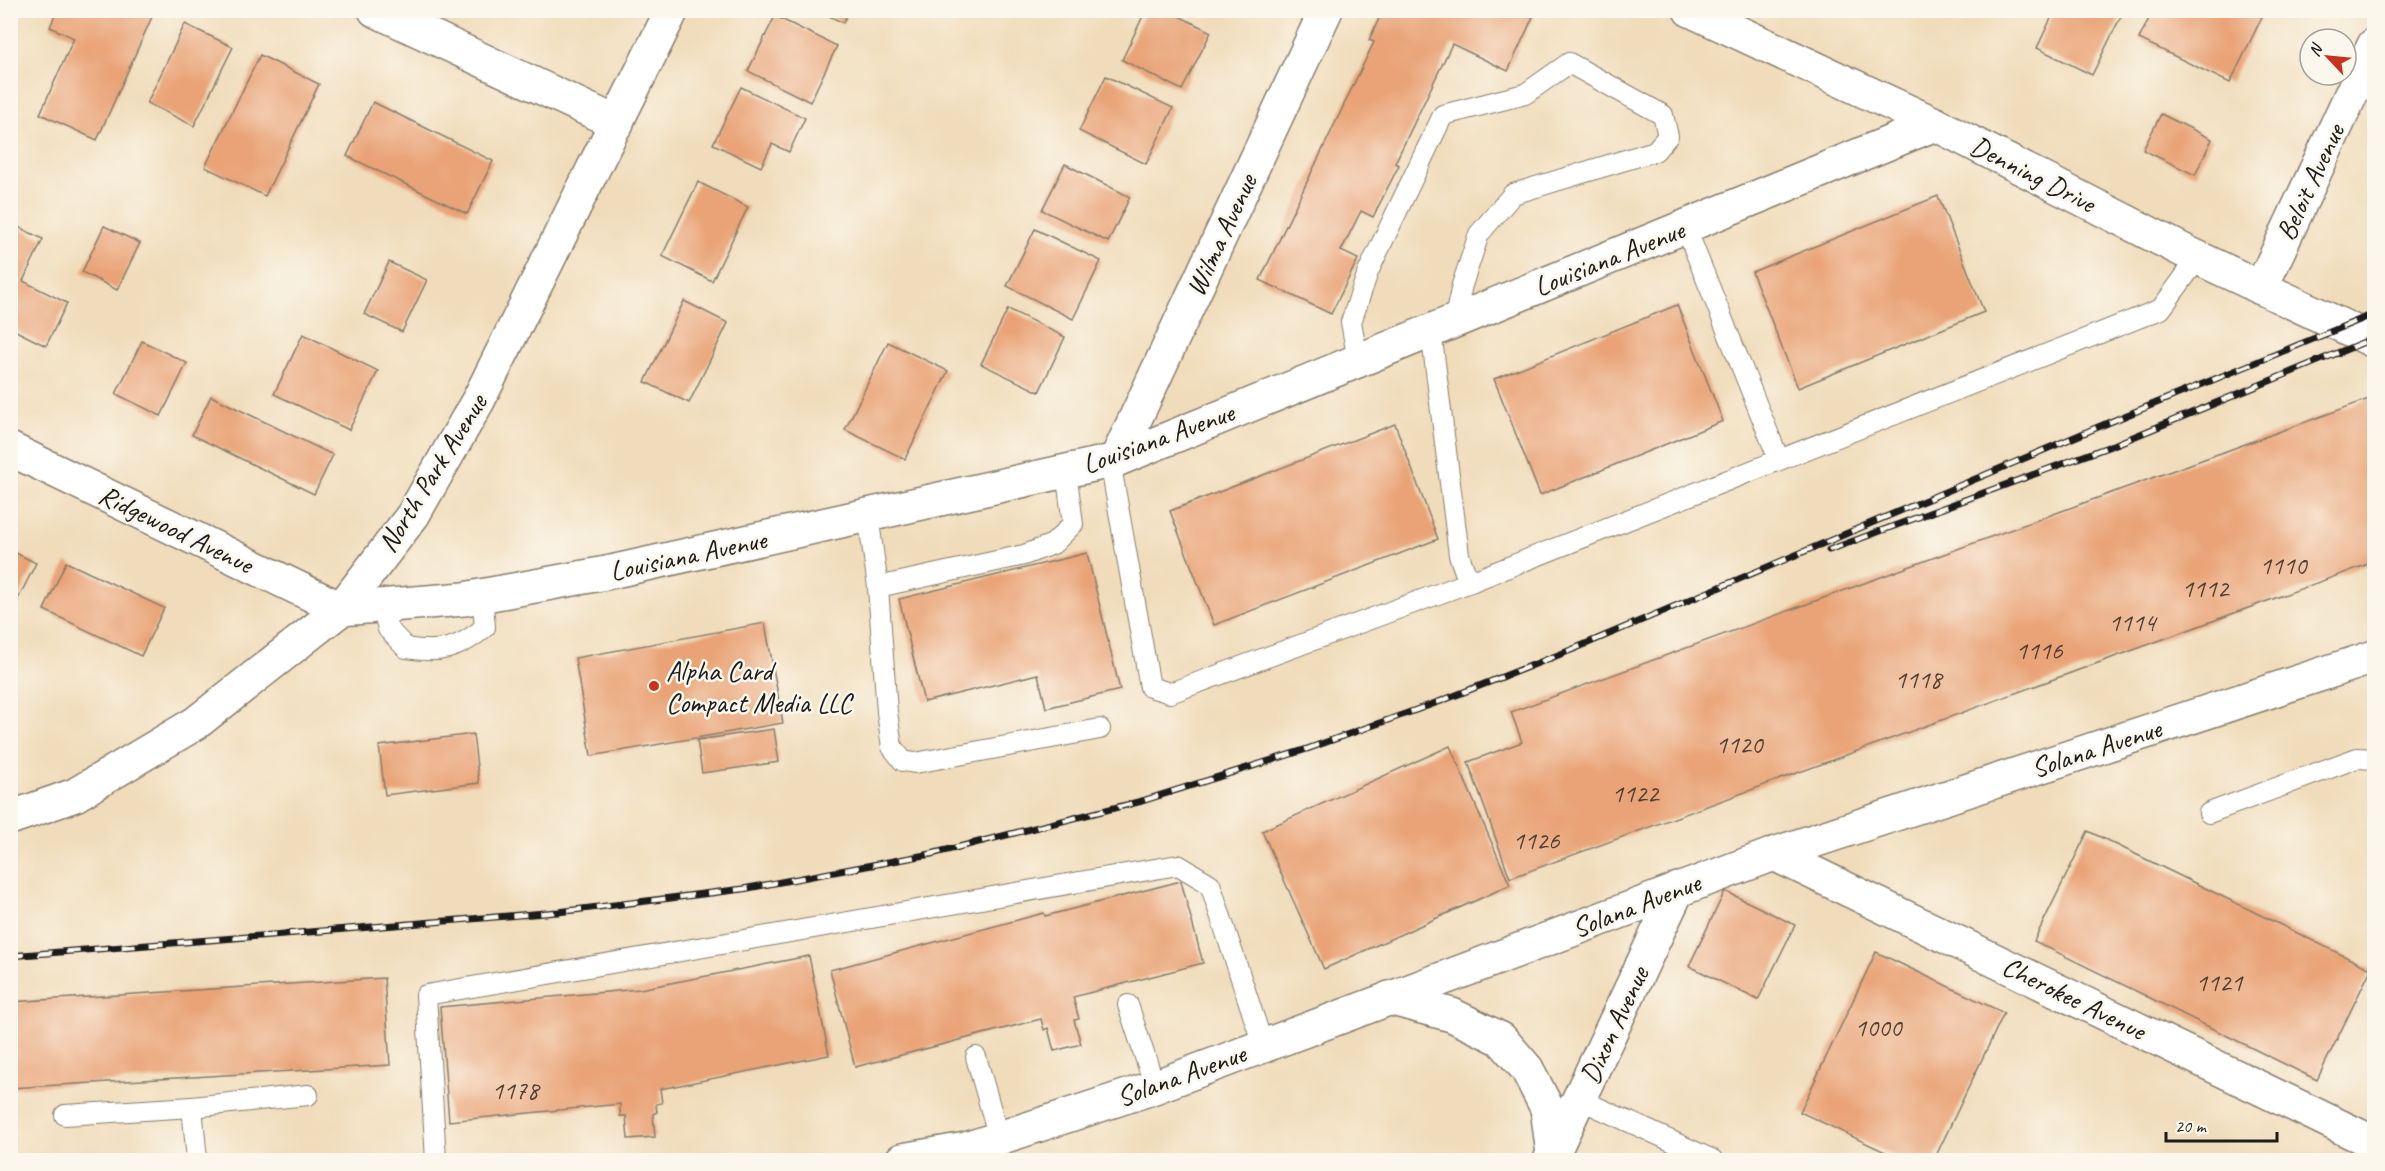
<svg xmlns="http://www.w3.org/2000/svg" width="2385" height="1171" viewBox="0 0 2385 1171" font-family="Caveat,sans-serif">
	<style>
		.building { fill: #e9a376 }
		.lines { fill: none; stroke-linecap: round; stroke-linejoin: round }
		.service-casing { stroke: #867c6b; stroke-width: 22 }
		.minor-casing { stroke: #867c6b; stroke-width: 36 }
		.tertiary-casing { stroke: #867c6b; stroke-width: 36 }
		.service { stroke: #fff; stroke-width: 20 }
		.minor { stroke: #fff; stroke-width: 33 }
		.tertiary { stroke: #fff; stroke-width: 33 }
		.rail-casing { stroke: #1c1c1c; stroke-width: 7 }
		.rail { stroke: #fbf7ec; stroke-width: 4.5; stroke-dasharray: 14; stroke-linecap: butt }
		.poi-dot { fill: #c8321e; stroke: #fbf7ec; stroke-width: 2 }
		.labels { text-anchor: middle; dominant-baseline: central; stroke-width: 5; stroke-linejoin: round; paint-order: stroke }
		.number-label { font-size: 26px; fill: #4f3e32 }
		.street-label { font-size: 28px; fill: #1c1c1c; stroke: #fbf7ec }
		.poi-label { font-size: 28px; fill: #1c1c1c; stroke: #fbf7ec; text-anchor: start }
	</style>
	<rect width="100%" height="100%" fill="#fbf7ec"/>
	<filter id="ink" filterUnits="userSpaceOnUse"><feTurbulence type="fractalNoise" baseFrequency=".0167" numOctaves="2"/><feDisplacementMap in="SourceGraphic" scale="12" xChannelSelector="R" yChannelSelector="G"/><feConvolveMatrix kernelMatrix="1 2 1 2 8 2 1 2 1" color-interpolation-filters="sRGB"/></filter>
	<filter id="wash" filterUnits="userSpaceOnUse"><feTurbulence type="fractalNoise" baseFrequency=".008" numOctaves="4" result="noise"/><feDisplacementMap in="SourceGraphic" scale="24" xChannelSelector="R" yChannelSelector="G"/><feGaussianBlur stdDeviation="1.35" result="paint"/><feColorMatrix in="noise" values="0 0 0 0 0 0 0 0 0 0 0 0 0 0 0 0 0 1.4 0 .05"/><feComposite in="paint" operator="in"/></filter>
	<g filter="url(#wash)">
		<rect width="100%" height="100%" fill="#f0dcba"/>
		<g id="blocks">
			<g class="building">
				<path d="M 57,10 L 155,10 L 97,140 L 40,114 L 74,38 L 50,27 Z"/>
				<path d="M 818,10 L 849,10 L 843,23 Z"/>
				<path d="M 1146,10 L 1167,10 L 1211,32 L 1182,90 L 1122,60 Z"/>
				<path d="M 1383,10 L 1520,10 L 1533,17 L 1508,71 L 1452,44 L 1395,163 L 1399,165 L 1373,217 L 1361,211 L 1341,251 L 1358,259 L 1331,314 L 1260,280 L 1374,42 L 1369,40 Z"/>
				<path d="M 2055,10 L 2124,10 L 2092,75 L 2037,48 Z"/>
				<path d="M 2153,10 L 2250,10 L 2262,17 L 2230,83 L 2139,39 Z"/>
				<path d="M 775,16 L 837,46 L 810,102 L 748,71 Z"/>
				<path d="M 185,24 L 233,47 L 194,126 L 147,103 Z"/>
				<path d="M 260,55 L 319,84 L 265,196 L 205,167 Z"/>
				<path d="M 1106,76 L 1173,108 L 1146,164 L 1079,131 Z"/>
				<path d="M 741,87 L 805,118 L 789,152 L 772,144 L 761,167 L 713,144 Z"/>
				<path d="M 373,102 L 493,161 L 467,214 L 347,156 Z"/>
				<path d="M 2161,114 L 2212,139 L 2195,175 L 2143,150 Z"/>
				<path d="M 1065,164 L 1130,197 L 1108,242 L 1042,210 Z"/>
				<path d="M 698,182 L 748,207 L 712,281 L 662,256 Z"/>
				<path d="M 1938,196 L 1984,312 L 1798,388 L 1752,272 Z"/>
				<path d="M 10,223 L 43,239 L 23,281 L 67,303 L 46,346 L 10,328 Z"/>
				<path d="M 104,226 L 140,243 L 117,290 L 82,272 Z"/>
				<path d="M 1035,229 L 1101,261 L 1073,319 L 1007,286 Z"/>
				<path d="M 389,262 L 427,280 L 402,332 L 364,314 Z"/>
				<path d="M 684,301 L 728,323 L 689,403 L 645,382 Z"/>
				<path d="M 1677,305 L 1723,421 L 1540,495 L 1494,379 Z"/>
				<path d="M 1008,309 L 1065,337 L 1039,392 L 981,364 Z"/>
				<path d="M 303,334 L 378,371 L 349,430 L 274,394 Z"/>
				<path d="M 142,341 L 187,363 L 161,416 L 116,394 Z"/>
				<path d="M 888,342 L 948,371 L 905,459 L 845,430 Z"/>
				<path d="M 211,396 L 333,455 L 314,494 L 192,435 Z"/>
				<path d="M 2374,397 L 2374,562 L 1510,878 L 1468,762 L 1522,742 L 1511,712 Z"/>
				<path d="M 1395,424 L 1438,539 L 1214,625 L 1170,511 Z"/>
				<path d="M 10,550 L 36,563 L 10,615 Z"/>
				<path d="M 1087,553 L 1120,690 L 1046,708 L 1038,674 L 924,702 L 899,599 Z"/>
				<path d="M 66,562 L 164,608 L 141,656 L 44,610 Z"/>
				<path d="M 765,623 L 783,723 L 591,756 L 575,658 Z"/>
				<path d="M 774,729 L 779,762 L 702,773 L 697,740 Z"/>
				<path d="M 473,734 L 479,783 L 385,795 L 379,746 Z"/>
				<path d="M 1450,746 L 1510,885 L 1324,969 L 1262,831 Z"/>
				<path d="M 2088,831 L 2371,969 L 2317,1080 L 2034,941 Z"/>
				<path d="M 1181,881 L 1203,963 L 1073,997 L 1079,1019 L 1074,1020 L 1081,1044 L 1054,1051 L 1048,1028 L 1044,1030 L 1041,1019 L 855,1067 L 830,970 L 1044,913 L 1045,916 Z"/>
				<path d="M 1725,891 L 1795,925 L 1758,1000 L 1689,966 Z"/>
				<path d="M 1876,952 L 2004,1013 L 1934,1160 L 1902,1160 L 1800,1112 Z"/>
				<path d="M 809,956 L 829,1055 L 660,1089 L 662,1103 L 656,1104 L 657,1112 L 653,1114 L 655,1137 L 628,1139 L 626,1116 L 620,1116 L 620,1104 L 449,1121 L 440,1007 L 640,989 Z"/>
				<path d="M 384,978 L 390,1065 L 10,1088 L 10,1002 Z"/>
			</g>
		</g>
	</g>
	<g filter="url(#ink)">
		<use href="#blocks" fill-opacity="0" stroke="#867c6b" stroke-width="1.5"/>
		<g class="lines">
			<defs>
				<g id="service">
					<path d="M 1685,226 L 1779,460"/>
					<path d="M 1431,331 L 1459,555 L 1465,572 L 1473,581 L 2161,309 L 2198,258"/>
					<path d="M 1358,361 L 1351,322 L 1368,272 L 1443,115 L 1525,94 L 1569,63 L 1663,115 L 1668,136 L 1655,151 L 1513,194 L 1479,234 L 1462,285 L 1454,322"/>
					<path d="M 1110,461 L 1150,687 L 1170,693 L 1473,581"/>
					<path d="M 868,515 L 878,587 L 1024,555 L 1053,544 L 1073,524 L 1066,471"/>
					<path d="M 878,587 L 887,712 L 892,747 L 903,761 L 915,763 L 1100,729"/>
					<path d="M 382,605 L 388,629 L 406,648 C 438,654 460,649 485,627 L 482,596"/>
					<path d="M 2209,813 L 2357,758 L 2374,759"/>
					<path d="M 1128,1005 L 1155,1087"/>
					<path d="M 976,1057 L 999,1138"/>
					<path d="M 1579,1099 L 1713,1160"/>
					<path d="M 192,1107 L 308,1095"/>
					<path d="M 65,1115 L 192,1107 L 197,1160"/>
					<path d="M 436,1160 L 426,995 L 1178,865 L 1210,884 L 1263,1045"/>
				</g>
				<g id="minor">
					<path d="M 375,10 L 617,123"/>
					<path d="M 2261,288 L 2374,45"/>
					<path d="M 10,449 L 341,609 L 464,599 L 606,573 L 1116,460 L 1935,124"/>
					<path d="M 1116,460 L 1326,10"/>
					<path d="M 1774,854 L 2374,1143"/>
					<path d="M 1389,998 L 1452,1015 L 1501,1039 L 1527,1069 L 1547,1108 L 1553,1154"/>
					<path d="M 902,1160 L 966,1149 L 1149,1089 L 1774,854 L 2374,657"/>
					<path d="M 1550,1160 L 1678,889"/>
				</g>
				<g id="tertiary">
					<path d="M 1690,10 L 1935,124 L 2190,254 L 2374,341"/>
					<path d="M 10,818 L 75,795 L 196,723 L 341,609 L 413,515 L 479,399 L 672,10"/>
				</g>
			</defs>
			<use href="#service" class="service-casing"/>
			<use href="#minor" class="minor-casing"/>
			<use href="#tertiary" class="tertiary-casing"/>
			<use href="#service" class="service"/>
			<use href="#minor" class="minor"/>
			<use href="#tertiary" class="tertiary"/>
			<defs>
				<g id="rail">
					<path d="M 1829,550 L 2116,444 L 2374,338"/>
					<path d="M 10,956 L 558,912 L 743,889 L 931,854 L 1142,801 L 1307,749 L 1441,701 L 1576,648 L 2110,422 L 2374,314"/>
				</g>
			</defs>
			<use href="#rail" class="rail-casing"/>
			<use href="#rail" class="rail"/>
		</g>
	</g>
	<circle class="poi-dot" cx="654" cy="686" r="6"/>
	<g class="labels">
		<g class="number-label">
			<text x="2283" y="565">1110</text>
			<text x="2205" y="588">1112</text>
			<text x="2132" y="622">1114</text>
			<text x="2039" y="650">1116</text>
			<text x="1918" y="679">1118</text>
			<text x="1739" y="744">1120</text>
			<text x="1635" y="793">1122</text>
			<text x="1536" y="840">1126</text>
			<text x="2219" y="982">1121</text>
			<text x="1878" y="1027">1000</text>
			<text x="515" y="1090">1178</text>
		</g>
		<g class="street-label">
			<text transform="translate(2033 174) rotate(27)">Denning Drive</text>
			<text transform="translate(2310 182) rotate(-65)">Beloit Avenue</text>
			<text transform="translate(1221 235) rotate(-65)">Wilma Avenue</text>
			<text transform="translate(1609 258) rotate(-22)">Louisiana Avenue</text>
			<text transform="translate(1158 438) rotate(-20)">Louisiana Avenue</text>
			<text transform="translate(432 473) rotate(-58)">North Park Avenue</text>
			<text transform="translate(176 529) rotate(26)">Ridgewood Avenue</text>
			<text transform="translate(688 555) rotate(-12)">Louisiana Avenue</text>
			<text transform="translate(2096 748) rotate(-18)">Solana Avenue</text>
			<text transform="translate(1636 905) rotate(-21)">Solana Avenue</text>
			<text transform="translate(2074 998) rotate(26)">Cherokee Avenue</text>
			<text transform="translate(1614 1025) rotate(-65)">Dixon Avenue</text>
			<text transform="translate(1181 1075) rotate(-20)">Solana Avenue</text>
		</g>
		<g class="poi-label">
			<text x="666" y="670">Alpha Card<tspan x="666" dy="32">Compact Media LLC</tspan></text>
		</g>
	</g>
	<rect width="2385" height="1171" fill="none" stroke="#fbf7ec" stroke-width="36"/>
	<g transform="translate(2328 57) rotate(296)"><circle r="28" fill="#fbf7ec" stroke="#a29f99" stroke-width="1.5"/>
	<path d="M0-4.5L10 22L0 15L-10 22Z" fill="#c8321e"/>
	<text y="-9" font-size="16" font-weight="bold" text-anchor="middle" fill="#1c1c1c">N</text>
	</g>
	<path d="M2166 1132v9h111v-9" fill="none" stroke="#1c1c1c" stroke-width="3"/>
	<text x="2175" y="1132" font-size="18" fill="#1c1c1c" stroke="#fbf7ec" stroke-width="4.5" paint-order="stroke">20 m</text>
</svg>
